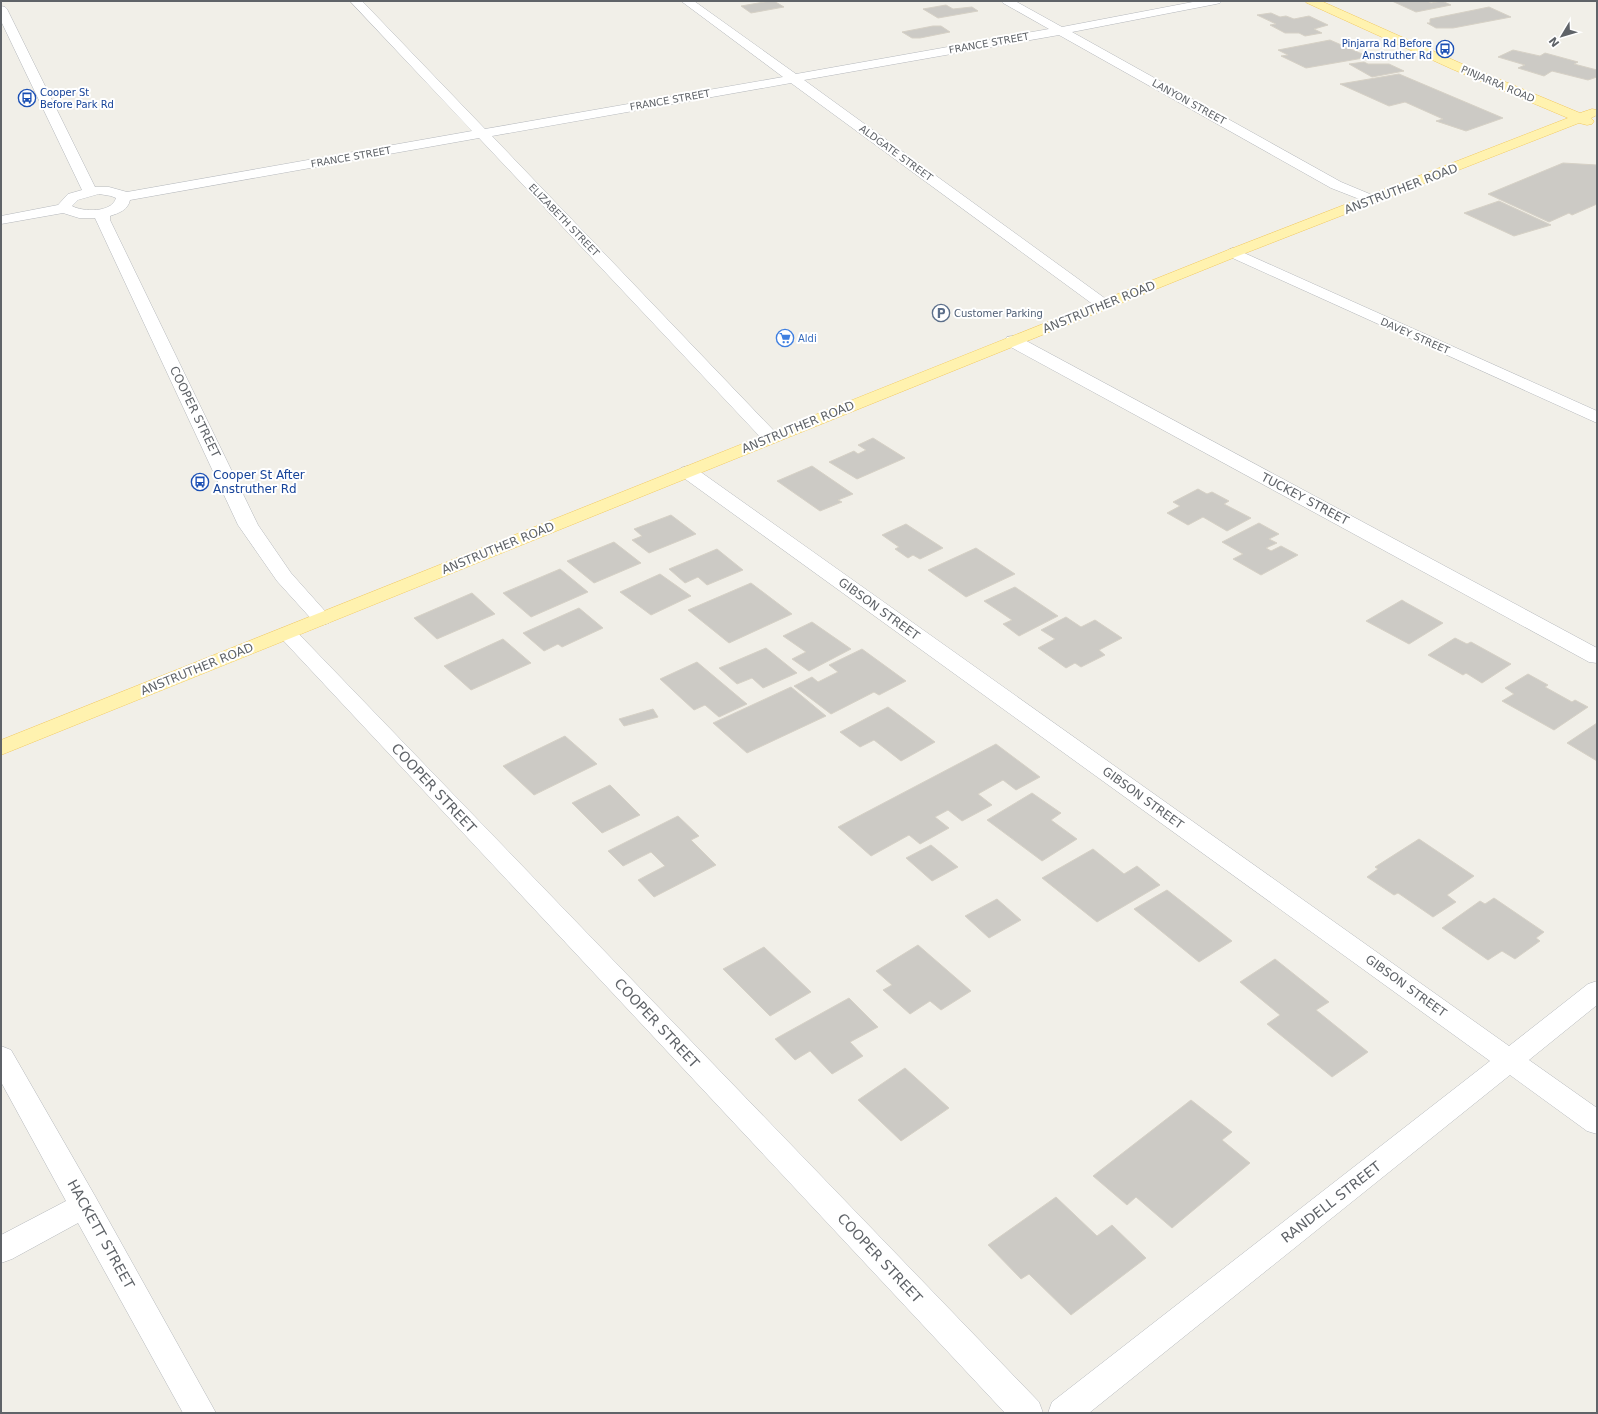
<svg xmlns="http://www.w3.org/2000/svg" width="1598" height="1414" viewBox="0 0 1598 1414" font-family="'DejaVu Sans',sans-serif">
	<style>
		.building { fill: #cccac5; stroke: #d6d1c6 }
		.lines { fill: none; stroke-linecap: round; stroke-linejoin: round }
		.minor-casing { stroke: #b5b8bc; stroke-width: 1 }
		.major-casing { stroke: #f2c960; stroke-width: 1 }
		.minor { fill: #fff; fill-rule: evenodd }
		.major { fill: #fff2af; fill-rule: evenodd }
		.labels { text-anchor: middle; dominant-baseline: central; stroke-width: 4; stroke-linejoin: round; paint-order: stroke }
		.far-street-label { font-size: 10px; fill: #5f6368; stroke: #fff }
		.far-transit-label { font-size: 10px; fill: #164399; stroke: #fff; text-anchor: end }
		.far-service-label { font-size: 10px; fill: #4e5e75; stroke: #fff; text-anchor: start }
		.far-shop-label { font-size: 10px; fill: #366cbe; stroke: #fff; text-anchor: start }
		.street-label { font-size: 12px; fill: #5f6368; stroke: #fff }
		.transit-label { font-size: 12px; fill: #164399; stroke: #fff; text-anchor: start }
		.near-street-label { font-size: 14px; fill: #5f6368; stroke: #fff }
	</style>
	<rect width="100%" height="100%" fill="#f1efe8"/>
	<g class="building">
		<path d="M 770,1 L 774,1 L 784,7 L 751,13 L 741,6 Z"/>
		<path d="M 1392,1 L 1427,1 L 1431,3 L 1442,1 L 1451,5 L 1416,12 Z"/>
		<path d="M 946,5 L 953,9 L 972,7 L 978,11 L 938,18 L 923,9 Z"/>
		<path d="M 1489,7 L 1511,17 L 1453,28 L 1436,28 L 1427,23 L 1430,23 L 1430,19 Z"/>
		<path d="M 1271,13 L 1280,17 L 1286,16 L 1294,19 L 1309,16 L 1328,25 L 1314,29 L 1322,33 L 1305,36 L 1299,33 L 1285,33 L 1270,25 L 1276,24 L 1257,15 Z"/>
		<path d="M 933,26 L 941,26 L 950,32 L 920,38 L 912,38 L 902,32 Z"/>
		<path d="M 1330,40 L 1369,57 L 1306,68 L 1281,56 L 1288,55 L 1278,50 Z"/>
		<path d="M 1513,50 L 1540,56 L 1545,53 L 1578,62 L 1574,64 L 1597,70 L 1597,77 L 1588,80 L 1552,71 L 1544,76 L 1518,68 L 1525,65 L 1498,57 Z"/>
		<path d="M 1364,62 L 1368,64 L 1389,64 L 1404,71 L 1372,77 L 1349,64 Z"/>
		<path d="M 1399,74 L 1503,118 L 1466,131 L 1436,121 L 1443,119 L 1405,102 L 1389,106 L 1340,84 Z"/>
		<path d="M 1563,163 L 1597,165 L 1597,204 L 1572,215 L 1569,213 L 1549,222 L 1488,194 Z"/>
		<path d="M 1499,201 L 1551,225 L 1514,236 L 1464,213 Z"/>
		<path d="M 873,438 L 905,458 L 857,479 L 829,462 L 854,451 L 858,454 L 866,450 L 858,445 Z"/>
		<path d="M 812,466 L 853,494 L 838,500 L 842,502 L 820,511 L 777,481 Z"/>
		<path d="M 1198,489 L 1207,494 L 1212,492 L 1229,501 L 1224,504 L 1251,518 L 1227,531 L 1203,517 L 1188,525 L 1167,513 L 1180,506 L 1173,502 Z"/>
		<path d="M 671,515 L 696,534 L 649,553 L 632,540 L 642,536 L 634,529 Z"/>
		<path d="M 1259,523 L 1279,534 L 1269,539 L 1277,543 L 1266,548 L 1271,551 L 1281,546 L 1298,555 L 1261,575 L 1233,559 L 1243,554 L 1222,542 Z"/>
		<path d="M 906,524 L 943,548 L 920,559 L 913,555 L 908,558 L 895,549 L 899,547 L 882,535 Z"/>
		<path d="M 614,542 L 641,563 L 594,583 L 567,561 Z"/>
		<path d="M 976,548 L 1015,574 L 966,597 L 928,570 Z"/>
		<path d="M 717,549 L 743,570 L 707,585 L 698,577 L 685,583 L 669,569 Z"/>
		<path d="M 560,569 L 588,592 L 531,617 L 503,593 Z"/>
		<path d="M 660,574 L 691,596 L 651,615 L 620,592 Z"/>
		<path d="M 751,583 L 792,614 L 729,643 L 688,610 Z"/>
		<path d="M 1015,587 L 1058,616 L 1019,636 L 1003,624 L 1012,620 L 984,601 Z"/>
		<path d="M 472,593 L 495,614 L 437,639 L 414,618 Z"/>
		<path d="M 1402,600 L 1405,602 L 1443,623 L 1409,644 L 1366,621 Z"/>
		<path d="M 579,608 L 603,628 L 562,647 L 558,644 L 544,651 L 523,633 Z"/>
		<path d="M 1066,617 L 1081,627 L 1095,620 L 1122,638 L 1099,650 L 1105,655 L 1081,667 L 1075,663 L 1066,668 L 1038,648 L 1055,639 L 1041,630 Z"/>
		<path d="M 812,622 L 851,649 L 809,671 L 792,659 L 806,652 L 783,636 Z"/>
		<path d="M 1455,638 L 1467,644 L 1471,642 L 1511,664 L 1482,683 L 1466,673 L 1463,675 L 1428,655 Z"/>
		<path d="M 503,639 L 531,663 L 471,690 L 444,666 Z"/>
		<path d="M 766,648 L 797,673 L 763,688 L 752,678 L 737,684 L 719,668 Z"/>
		<path d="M 862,649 L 906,681 L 879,695 L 874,692 L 831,714 L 794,686 L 812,677 L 818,682 L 838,672 L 829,665 Z"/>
		<path d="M 697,662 L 747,704 L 719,717 L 705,705 L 694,710 L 660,679 Z"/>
		<path d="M 1528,674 L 1548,685 L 1545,687 L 1572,702 L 1575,700 L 1588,707 L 1554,730 L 1502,701 L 1514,694 L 1505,688 Z"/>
		<path d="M 791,687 L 826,716 L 747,753 L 713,723 Z"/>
		<path d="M 888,707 L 935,742 L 901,761 L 874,740 L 860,747 L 840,732 Z"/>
		<path d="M 653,709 L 658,717 L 624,726 L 619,719 Z"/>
		<path d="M 1597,723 L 1597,761 L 1567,743 Z"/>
		<path d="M 565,736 L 597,764 L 534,795 L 503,766 Z"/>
		<path d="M 996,744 L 1040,777 L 1016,790 L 1003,780 L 978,794 L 992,805 L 962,821 L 948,810 L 935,817 L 949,828 L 920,844 L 909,835 L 871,856 L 838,827 Z"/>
		<path d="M 610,785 L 640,815 L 602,833 L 572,803 Z"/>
		<path d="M 1032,793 L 1061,813 L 1051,820 L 1077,839 L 1042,861 L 987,820 Z"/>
		<path d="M 678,816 L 699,836 L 691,840 L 716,865 L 654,897 L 638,880 L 665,866 L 651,852 L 623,866 L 608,851 Z"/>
		<path d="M 1419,839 L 1474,876 L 1447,895 L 1456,902 L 1433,917 L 1398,893 L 1394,895 L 1367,877 L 1378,869 L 1375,867 Z"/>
		<path d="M 931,845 L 958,867 L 932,881 L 906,858 Z"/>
		<path d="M 1093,849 L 1124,874 L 1137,866 L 1160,885 L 1097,922 L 1042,878 Z"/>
		<path d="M 1167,890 L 1232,941 L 1199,962 L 1134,909 Z"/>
		<path d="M 1494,898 L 1544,932 L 1536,938 L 1540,941 L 1515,959 L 1502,951 L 1488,960 L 1442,928 L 1480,901 L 1485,904 Z"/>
		<path d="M 997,899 L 1021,920 L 989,938 L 965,916 Z"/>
		<path d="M 918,945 L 971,991 L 941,1010 L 930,1001 L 910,1014 L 883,990 L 892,985 L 876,971 Z"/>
		<path d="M 764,947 L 811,992 L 770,1016 L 723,969 Z"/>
		<path d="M 1275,959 L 1329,1002 L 1316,1010 L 1368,1052 L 1332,1077 L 1267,1024 L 1280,1015 L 1240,982 Z"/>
		<path d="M 849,998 L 878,1027 L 850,1042 L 863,1056 L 832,1074 L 810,1051 L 795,1060 L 775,1039 Z"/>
		<path d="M 905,1068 L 949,1108 L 901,1141 L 858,1100 Z"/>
		<path d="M 1191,1100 L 1232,1132 L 1222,1140 L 1250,1163 L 1172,1228 L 1136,1197 L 1127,1205 L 1093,1176 Z"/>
		<path d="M 1056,1197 L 1097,1236 L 1112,1225 L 1146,1258 L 1071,1315 L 1029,1274 L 1021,1279 L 988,1245 Z"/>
	</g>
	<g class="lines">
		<defs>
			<g id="minor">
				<path d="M 350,1 L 362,1 L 485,129 L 783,77 L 681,1 L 694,1 L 796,74 L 1049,29 L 1003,3 L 1001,1 L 1015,1 L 1062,27 L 1198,1 L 1222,1 L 1220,3 L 1216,4 L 1072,32 L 1341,182 L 1377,197 L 1379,200 L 1377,203 L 1372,204 L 1331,188 L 1059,35 L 804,80 L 1110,302 L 1112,305 L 1110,308 L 1104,310 L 1098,308 L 791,83 L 492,136 L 777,434 L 780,438 L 777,442 L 771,443 L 765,442 L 479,138 L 130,200 C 128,210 119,213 110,216 L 110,220 L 258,525 L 291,573 L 332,619 L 329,623 L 322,625 L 315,623 L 277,581 L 238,525 L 95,218 L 79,218 L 63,213 L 1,224 L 1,216 L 58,205 L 68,194 L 82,190 L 1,21 L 1,6 L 5,7 L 7,9 L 95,187 L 109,187 L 127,192 L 472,131 ZM 99,194 L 111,196 L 116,198 C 112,213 83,212 72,206 L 78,200 Z"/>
				<path d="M 1233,248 L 1597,411 L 1597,423 L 1228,256 L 1225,253 L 1228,250 Z"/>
				<path d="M 1013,336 L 1019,337 L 1597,648 L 1597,663 L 1589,662 L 1007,345 L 1005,341 L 1007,337 Z"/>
				<path d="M 688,466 L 695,468 L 1509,1046 L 1588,984 L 1597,981 L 1597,1005 L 1529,1060 L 1597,1108 L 1597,1134 L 1587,1131 L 1510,1075 L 1089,1413 L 1048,1413 L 1052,1402 L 1490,1061 L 681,476 L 679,472 L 681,468 Z"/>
				<path d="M 287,627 L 294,629 L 1039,1402 L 1043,1413 L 1005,1413 L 280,637 L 277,633 L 280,629 Z"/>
				<path d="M 1,1046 L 11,1050 L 95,1196 L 216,1413 L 183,1413 L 78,1223 L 12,1259 L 1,1263 L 1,1235 L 66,1201 L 1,1082 Z"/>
			</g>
			<path id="major" d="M 1305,1 L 1321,1 L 1460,63 L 1580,113 L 1592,109 L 1597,110 L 1597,115 L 1591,118 L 1594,121 L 1592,124 L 1587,125 L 1579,123 L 1238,256 L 1,755 L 1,740 L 1228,250 L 1568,118 L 1452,69 L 1307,3 Z"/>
		</defs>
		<use href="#minor" class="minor-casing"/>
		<use href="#major" class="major-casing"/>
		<use href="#minor" class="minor"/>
		<use href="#major" class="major"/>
	</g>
	<defs>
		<symbol id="bus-ring" viewBox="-11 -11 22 22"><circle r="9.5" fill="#fff" stroke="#1a4fb4" stroke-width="1.5"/><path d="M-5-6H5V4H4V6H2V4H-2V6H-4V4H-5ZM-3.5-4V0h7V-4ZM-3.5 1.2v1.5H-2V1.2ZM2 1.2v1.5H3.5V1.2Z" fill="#1a4fb4"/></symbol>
		<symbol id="parking-ring" viewBox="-11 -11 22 22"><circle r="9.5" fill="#fff" stroke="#5c6f8a" stroke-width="1.5"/><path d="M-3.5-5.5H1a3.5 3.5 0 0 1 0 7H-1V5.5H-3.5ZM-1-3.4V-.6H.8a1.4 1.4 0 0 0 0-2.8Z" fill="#5c6f8a"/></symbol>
		<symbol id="supermarket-ring" viewBox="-11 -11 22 22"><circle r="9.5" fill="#fff" stroke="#3f7fe0" stroke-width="1.5"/><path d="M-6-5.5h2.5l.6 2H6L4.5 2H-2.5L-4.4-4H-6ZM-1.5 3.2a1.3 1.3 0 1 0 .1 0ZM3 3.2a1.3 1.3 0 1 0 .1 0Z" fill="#3f7fe0"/></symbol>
	</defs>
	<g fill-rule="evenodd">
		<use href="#bus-ring" x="1435" y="39" width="20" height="20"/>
		<use href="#bus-ring" x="17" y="88" width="20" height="20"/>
		<use href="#parking-ring" x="931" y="303" width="20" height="20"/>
		<use href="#supermarket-ring" x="775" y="328" width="20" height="20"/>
		<use href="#bus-ring" x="190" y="472" width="20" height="20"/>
	</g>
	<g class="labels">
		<g class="far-street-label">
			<text transform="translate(989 43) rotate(-10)">FRANCE STREET</text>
			<text transform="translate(1498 84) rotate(23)">PINJARRA ROAD</text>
			<text transform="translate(670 100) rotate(-10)">FRANCE STREET</text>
			<text transform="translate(1189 102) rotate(29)">LANYON STREET</text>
			<text transform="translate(896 153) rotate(36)">ALDGATE STREET</text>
			<text transform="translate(351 157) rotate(-10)">FRANCE STREET</text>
			<text transform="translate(564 220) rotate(46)">ELIZABETH STREET</text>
			<text transform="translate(1415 336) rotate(24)">DAVEY STREET</text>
		</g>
		<g class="far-transit-label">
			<text x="1432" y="43">Pinjarra Rd Before<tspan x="1432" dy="12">Anstruther Rd</tspan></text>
			<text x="40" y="92" text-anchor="start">Cooper St<tspan x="40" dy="12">Before Park Rd</tspan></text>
		</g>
		<g class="far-service-label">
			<text x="954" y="313">Customer Parking</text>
		</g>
		<g class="far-shop-label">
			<text x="798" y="338">Aldi</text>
		</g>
		<g class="street-label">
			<text transform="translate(1401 189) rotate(-21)">ANSTRUTHER ROAD</text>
			<text transform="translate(1099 307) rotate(-22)">ANSTRUTHER ROAD</text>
			<text transform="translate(195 412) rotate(64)">COOPER STREET</text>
			<text transform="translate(798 427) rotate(-22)">ANSTRUTHER ROAD</text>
			<text transform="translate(1305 499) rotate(28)">TUCKEY STREET</text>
			<text transform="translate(498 548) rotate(-22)">ANSTRUTHER ROAD</text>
			<text transform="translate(879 609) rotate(36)">GIBSON STREET</text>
			<text transform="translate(197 669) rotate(-22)">ANSTRUTHER ROAD</text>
			<text transform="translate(1143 798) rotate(36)">GIBSON STREET</text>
			<text transform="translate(1406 986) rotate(36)">GIBSON STREET</text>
		</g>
		<g class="transit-label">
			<text x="213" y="475">Cooper St After<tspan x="213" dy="14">Anstruther Rd</tspan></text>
		</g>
		<g class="near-street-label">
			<text transform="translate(434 788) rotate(47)">COOPER STREET</text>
			<text transform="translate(657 1023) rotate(47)">COOPER STREET</text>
			<text transform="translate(1331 1202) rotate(-38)">RANDELL STREET</text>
			<text transform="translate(101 1234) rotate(61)">HACKETT STREET</text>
			<text transform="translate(880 1258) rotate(47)">COOPER STREET</text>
		</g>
	</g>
	<rect width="1598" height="1414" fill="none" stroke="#5f6368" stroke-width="4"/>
	<g transform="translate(1562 36) rotate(232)" stroke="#ffffff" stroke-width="3" paint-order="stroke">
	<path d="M0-3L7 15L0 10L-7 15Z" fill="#5f6368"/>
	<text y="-6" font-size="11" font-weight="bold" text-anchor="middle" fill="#5f6368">N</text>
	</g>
</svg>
